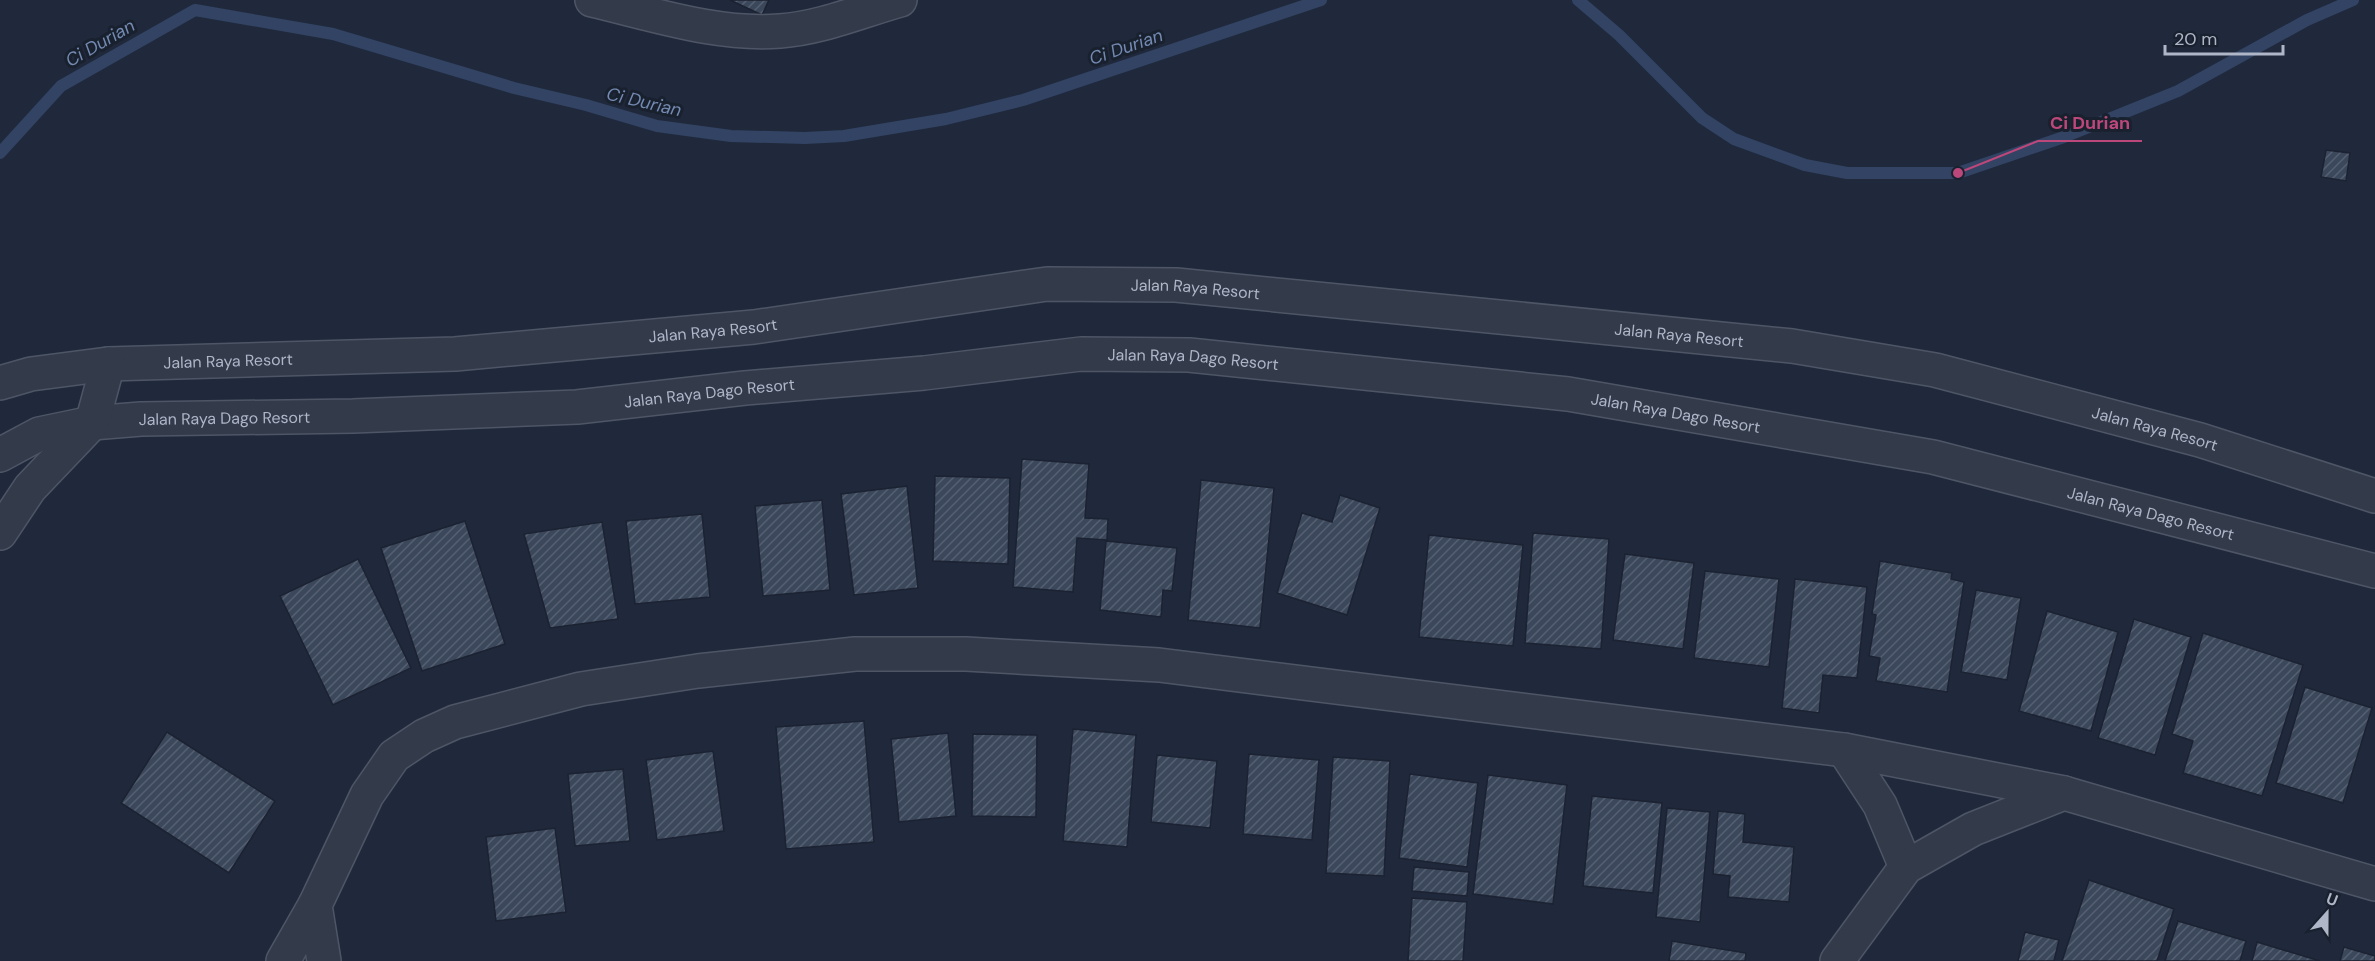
<svg xmlns="http://www.w3.org/2000/svg" width="2375" height="961" viewBox="0 0 2375 961" font-family="'DM Sans',sans-serif">
	<style>
		.lines { fill: none; stroke-linecap: round; stroke-linejoin: round }
		.stream { stroke: #324364; stroke-width: 12 }
		.building { fill: url(#building-hatch); stroke: #1b2231; stroke-width: 1.5 }
		.minor-casing { stroke: #4e5666; stroke-width: 36 }
		.minor { stroke: #333b4b; stroke-width: 33 }
		.labels { text-anchor: middle; dominant-baseline: central; stroke-width: 6; stroke-linejoin: round; paint-order: stroke }
		.street-label { font-size: 16px; fill: #aeb6c7; stroke: #19212f }
		.water-label { font-size: 18px; font-style: italic; fill: #748ab2; stroke: #19212f }
		.leader { fill: none; stroke: #bc477b; stroke-width: 2 }
		.callout-dot { fill: #bc477b; stroke: #19212f; stroke-width: 2 }
		.callout-label { font-size: 18px; text-anchor: middle; font-weight: bold; fill: #bc477b; stroke: #19212f; stroke-width: 6; stroke-linejoin: round; paint-order: stroke }
	</style>
	<defs>
		<pattern id="building-hatch" width="6" height="6" patternUnits="userSpaceOnUse" patternTransform="scale(1.5)"><rect width="6" height="6" fill="#3b475b"/><path d="M-1 1l2-2M0 6l6-6M5 7l2-2" fill="none" stroke="#555f71"/></pattern>
	</defs>
	<rect width="100%" height="100%" fill="#20293b"/>
	<g class="lines">
		<g class="stream">
			<path d="M 1578,0 L 1619,35 L 1702,118 L 1734,139 L 1805,165 L 1847,173 L 1958,173 L 2064,137 L 2178,91 L 2307,20 L 2353,0"/>
			<path d="M 0,153 L 61,86 L 195,10 L 333,34 L 514,88 L 586,105 L 657,126 L 731,136 L 805,138 L 844,136 L 946,119 L 1023,100 L 1321,0"/>
		</g>
	</g>
	<g class="building">
		<path d="M 730,0 L 769,0 L 762,15 Z"/>
		<path d="M 2326,150 L 2350,153 L 2346,181 L 2321,177 Z"/>
		<path d="M 1022,459 L 1089,464 L 1085,518 L 1108,519 L 1107,540 L 1077,538 L 1073,592 L 1013,587 Z"/>
		<path d="M 935,476 L 1010,478 L 1008,564 L 933,561 Z"/>
		<path d="M 1201,480 L 1274,488 L 1260,628 L 1188,620 Z"/>
		<path d="M 907,486 L 918,588 L 854,595 L 841,494 Z"/>
		<path d="M 1340,495 L 1380,508 L 1347,615 L 1277,593 L 1302,513 L 1332,522 Z"/>
		<path d="M 822,500 L 830,590 L 763,596 L 755,506 Z"/>
		<path d="M 702,514 L 710,597 L 635,604 L 626,521 Z"/>
		<path d="M 465,521 L 505,644 L 422,671 L 381,548 Z"/>
		<path d="M 602,522 L 618,619 L 550,628 L 524,534 Z"/>
		<path d="M 1533,533 L 1609,539 L 1601,649 L 1525,643 Z"/>
		<path d="M 1429,535 L 1523,545 L 1513,646 L 1419,637 Z"/>
		<path d="M 1106,541 L 1177,548 L 1172,591 L 1163,590 L 1161,617 L 1100,610 Z"/>
		<path d="M 1625,554 L 1694,563 L 1683,649 L 1613,640 Z"/>
		<path d="M 358,559 L 411,668 L 333,705 L 280,596 Z"/>
		<path d="M 1880,561 L 1952,573 L 1951,579 L 1964,582 L 1947,692 L 1876,681 L 1880,658 L 1869,656 L 1876,615 L 1872,614 Z"/>
		<path d="M 1705,571 L 1779,579 L 1769,667 L 1694,658 Z"/>
		<path d="M 1795,579 L 1867,587 L 1857,678 L 1823,675 L 1819,713 L 1782,708 Z"/>
		<path d="M 1976,590 L 2021,598 L 2007,680 L 1961,672 Z"/>
		<path d="M 2047,611 L 2118,632 L 2091,731 L 2019,711 Z"/>
		<path d="M 2134,619 L 2191,637 L 2155,755 L 2098,738 Z"/>
		<path d="M 2203,633 L 2303,665 L 2262,796 L 2183,773 L 2193,741 L 2172,734 Z"/>
		<path d="M 2305,687 L 2372,708 L 2343,803 L 2276,783 Z"/>
		<path d="M 864,721 L 874,842 L 786,849 L 776,727 Z"/>
		<path d="M 1073,729 L 1136,735 L 1127,847 L 1063,841 Z"/>
		<path d="M 167,732 L 275,801 L 229,873 L 121,803 Z"/>
		<path d="M 948,733 L 956,816 L 899,822 L 891,739 Z"/>
		<path d="M 973,734 L 1037,735 L 1036,817 L 972,816 Z"/>
		<path d="M 713,751 L 724,831 L 657,840 L 646,760 Z"/>
		<path d="M 1249,754 L 1319,760 L 1312,840 L 1243,834 Z"/>
		<path d="M 1157,755 L 1217,761 L 1210,828 L 1151,822 Z"/>
		<path d="M 1333,757 L 1390,761 L 1384,876 L 1326,873 Z"/>
		<path d="M 623,769 L 630,841 L 575,846 L 568,774 Z"/>
		<path d="M 1410,774 L 1478,783 L 1467,867 L 1399,858 Z"/>
		<path d="M 1488,775 L 1567,785 L 1553,904 L 1473,894 Z"/>
		<path d="M 1592,796 L 1662,803 L 1653,893 L 1583,886 Z"/>
		<path d="M 1667,808 L 1710,812 L 1700,922 L 1656,917 Z"/>
		<path d="M 1718,811 L 1745,814 L 1743,842 L 1794,847 L 1789,902 L 1728,897 L 1730,876 L 1713,874 Z"/>
		<path d="M 555,828 L 566,912 L 496,921 L 486,837 Z"/>
		<path d="M 1414,867 L 1469,872 L 1467,896 L 1412,891 Z"/>
		<path d="M 2089,880 L 2174,909 L 2157,961 L 2062,961 Z"/>
		<path d="M 1412,898 L 1467,902 L 1463,961 L 1408,961 Z"/>
		<path d="M 2178,921 L 2246,941 L 2240,961 L 2165,961 Z"/>
		<path d="M 2025,932 L 2059,940 L 2054,961 L 2018,961 Z"/>
		<path d="M 1672,941 L 1746,953 L 1745,961 L 1669,961 Z"/>
		<path d="M 2257,942 L 2320,961 L 2252,961 Z"/>
		<path d="M 2344,947 L 2375,956 L 2375,961 L 2340,961 Z"/>
	</g>
	<g class="lines">
		<defs>
			<g id="minor">
				<path d="M 592,0 C 652,14 718,36 780,31 C 821,28 861,11 900,0"/>
				<path id="s1" d="M 0,383 L 31,374 L 108,364 L 455,354 L 754,327 L 1047,284 L 1176,285 L 1792,346 L 1935,370 L 2200,440 L 2375,496"/>
				<path id="s2" d="M 0,455 L 39,434 L 92,423 L 141,419 L 353,416 L 577,407 L 745,388 L 924,373 L 1081,354 L 1189,355 L 1568,394 L 1933,457 L 2375,571"/>
				<path d="M 0,533 L 30,488 L 92,423 L 108,364"/>
				<path d="M 1844,750 L 1880,805 L 1906,867"/>
				<path d="M 283,961 L 315,905"/>
				<path d="M 324,961 L 315,905 L 367,795 L 394,756 L 424,736 L 455,722 L 581,689 L 698,671 L 855,654 L 966,654 L 1159,665 L 1844,750 L 2064,793 L 2375,884"/>
				<path d="M 1837,961 L 1906,867 L 1973,829 L 2064,793"/>
			</g>
		</defs>
		<use href="#minor" class="minor-casing"/>
		<use href="#minor" class="minor"/>
	</g>
	<g class="labels">
		<g class="street-label">
			<text stroke="none"><textPath href="#s1" startOffset="1202">Jalan Raya Resort</textPath></text>
			<text stroke="none"><textPath href="#s1" startOffset="716">Jalan Raya Resort</textPath></text>
			<text stroke="none"><textPath href="#s1" startOffset="1688">Jalan Raya Resort</textPath></text>
			<text stroke="none"><textPath href="#s2" startOffset="1203">Jalan Raya Dago Resort</textPath></text>
			<text stroke="none"><textPath href="#s1" startOffset="230">Jalan Raya Resort</textPath></text>
			<text stroke="none"><textPath href="#s2" startOffset="717">Jalan Raya Dago Resort</textPath></text>
			<text stroke="none"><textPath href="#s2" startOffset="1689">Jalan Raya Dago Resort</textPath></text>
			<text stroke="none"><textPath href="#s2" startOffset="231">Jalan Raya Dago Resort</textPath></text>
			<text stroke="none"><textPath href="#s1" startOffset="2174">Jalan Raya Resort</textPath></text>
			<text stroke="none"><textPath href="#s2" startOffset="2175">Jalan Raya Dago Resort</textPath></text>
		</g>
		<g class="water-label">
			<text transform="translate(100 43) rotate(-30)">Ci Durian</text>
			<text transform="translate(1126 47) rotate(-19)">Ci Durian</text>
			<text transform="translate(644 102) rotate(13)">Ci Durian</text>
		</g>
	</g>
	<path class="leader" d="M1958 173L2038 141H2142"/>
	<circle class="callout-dot" cx="1958" cy="173" r="6"/>
	<g class="callout-label">
		<text x="2090" y="129">Ci Durian</text>
	</g>
	<g transform="translate(2327 913) rotate(21)" stroke="#19212f" stroke-width="4.5" paint-order="stroke">
	<path d="M0-4.5L10 22L0 15L-10 22Z" fill="#aeb6c7"/>
	<text y="-9" font-size="16" font-weight="bold" text-anchor="middle" fill="#aeb6c7">U</text>
	</g>
	<path d="M2165 45v9h118v-9" fill="none" stroke="#aeb6c7" stroke-width="3"/>
	<text x="2174" y="45" font-size="18" fill="#aeb6c7" stroke="#19212f" stroke-width="4.5" paint-order="stroke">20 m</text>
</svg>
